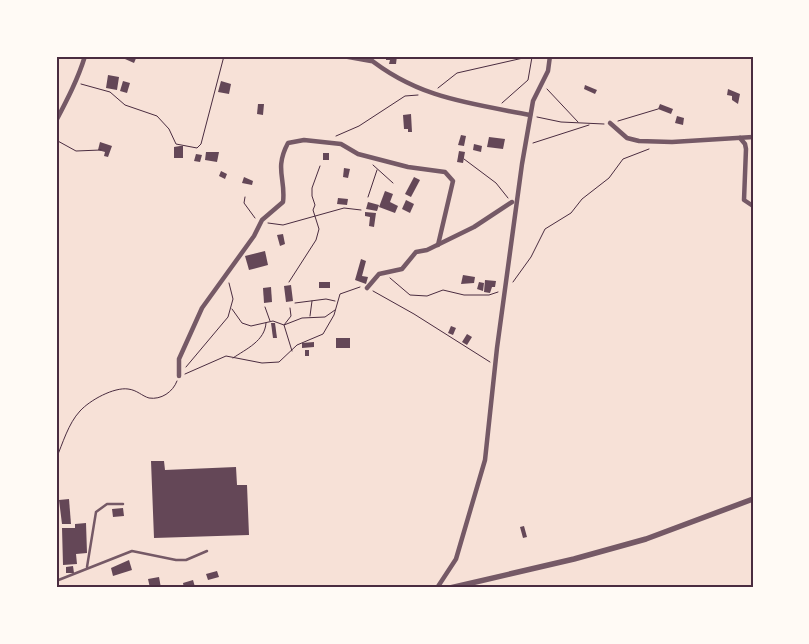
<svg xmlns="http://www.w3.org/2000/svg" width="809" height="644" viewBox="0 0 809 644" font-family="'Noto Sans',sans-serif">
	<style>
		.building { fill: #644757 }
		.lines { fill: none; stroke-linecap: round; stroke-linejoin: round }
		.path { stroke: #4a2c40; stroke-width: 1 }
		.service { stroke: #755966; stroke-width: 2.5 }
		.minor { stroke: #755966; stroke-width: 4.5 }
		.tertiary { stroke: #755966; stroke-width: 5.5 }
		.neatline { fill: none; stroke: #4a2c40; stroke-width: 2 }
	</style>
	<rect width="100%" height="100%" fill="#f7e1d7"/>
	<g class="building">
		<path d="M 126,56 L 137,56 L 134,63 L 125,59 Z"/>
		<path d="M 386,56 L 397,56 L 396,64 L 389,64 L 390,60 L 386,60 Z"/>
		<path d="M 108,75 L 119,77 L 117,90 L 106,88 Z"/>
		<path d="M 123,81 L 130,83 L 127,93 L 120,91 Z"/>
		<path d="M 221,81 L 231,84 L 229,94 L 218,92 Z"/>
		<path d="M 585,85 L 597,90 L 595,94 L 584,89 Z"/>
		<path d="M 728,89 L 740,94 L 738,104 L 732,100 L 732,96 L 727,95 Z"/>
		<path d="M 258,104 L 264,104 L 263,115 L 257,114 Z"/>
		<path d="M 660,104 L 673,109 L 671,114 L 658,109 Z"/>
		<path d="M 411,114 L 412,132 L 408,132 L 408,129 L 404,129 L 403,115 Z"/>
		<path d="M 677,116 L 684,118 L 683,125 L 675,123 Z"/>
		<path d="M 461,135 L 466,136 L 464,146 L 458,145 Z"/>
		<path d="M 489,137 L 505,139 L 503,149 L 487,147 Z"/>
		<path d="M 100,142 L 112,146 L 108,157 L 104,156 L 105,152 L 98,150 Z"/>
		<path d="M 474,144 L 482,146 L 481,152 L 473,150 Z"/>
		<path d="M 180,146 L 183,146 L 183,158 L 174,158 L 174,147 Z"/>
		<path d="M 459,151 L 465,152 L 463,163 L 457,162 Z"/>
		<path d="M 206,152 L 219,152 L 217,162 L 205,160 Z"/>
		<rect x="323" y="153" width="6" height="7"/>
		<path d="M 196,154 L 202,155 L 200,162 L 194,161 Z"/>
		<path d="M 344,168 L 350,169 L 348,178 L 343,177 Z"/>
		<path d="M 221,171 L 227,174 L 225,179 L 219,176 Z"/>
		<path d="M 244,177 L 253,181 L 252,185 L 242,183 Z"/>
		<path d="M 414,177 L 420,180 L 411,197 L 405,194 Z"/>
		<path d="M 385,191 L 393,194 L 390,202 L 398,206 L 395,213 L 379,207 Z"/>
		<path d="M 338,198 L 348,199 L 347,205 L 337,204 Z"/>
		<path d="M 406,200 L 414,204 L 410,213 L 402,209 Z"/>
		<path d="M 368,202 L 379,205 L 377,211 L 366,209 Z"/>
		<path d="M 365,212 L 376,213 L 374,227 L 369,226 L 370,217 L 365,216 Z"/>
		<path d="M 283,234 L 285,244 L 280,246 L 277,235 Z"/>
		<path d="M 265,251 L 268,265 L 249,270 L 245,256 Z"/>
		<path d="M 361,259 L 366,261 L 362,276 L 368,277 L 366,284 L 355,280 Z"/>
		<path d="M 463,275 L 475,277 L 474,283 L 461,284 Z"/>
		<path d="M 485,280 L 496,281 L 495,287 L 492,287 L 490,293 L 484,292 Z"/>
		<rect x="319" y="282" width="11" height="6"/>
		<path d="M 479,282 L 484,283 L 483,291 L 477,289 Z"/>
		<path d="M 291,285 L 293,301 L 286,302 L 284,286 Z"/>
		<path d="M 271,287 L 272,302 L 264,303 L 263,288 Z"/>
		<path d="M 271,323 L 275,323 L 277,338 L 273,338 Z"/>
		<path d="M 451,326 L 456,328 L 453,335 L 448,333 Z"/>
		<path d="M 467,334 L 472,337 L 467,345 L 462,342 Z"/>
		<rect x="336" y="338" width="14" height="10"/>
		<path d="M 314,342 L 314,347 L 302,348 L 302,343 Z"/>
		<rect x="305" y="350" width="4" height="6"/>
		<path d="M 151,461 L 164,461 L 165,470 L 236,467 L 237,485 L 247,485 L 249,535 L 154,538 Z"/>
		<path d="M 69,499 L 71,524 L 62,524 L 59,500 Z"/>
		<path d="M 123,508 L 124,516 L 113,517 L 112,509 Z"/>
		<path d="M 86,523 L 87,553 L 76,554 L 77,564 L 63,565 L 62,528 L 75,528 L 75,524 Z"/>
		<path d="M 524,526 L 527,537 L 523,538 L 520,527 Z"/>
		<path d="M 129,560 L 132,570 L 113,576 L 111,568 Z"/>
		<path d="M 73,566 L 74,573 L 66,573 L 66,567 Z"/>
		<path d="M 217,571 L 219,577 L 208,580 L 206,574 Z"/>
		<path d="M 159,577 L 161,588 L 150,588 L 148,579 Z"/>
		<path d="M 193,580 L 195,587 L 184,588 L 183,583 Z"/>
	</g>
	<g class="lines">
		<g class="path">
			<path d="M 81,84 L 110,92 L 125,105 L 157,116 L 169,129 L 176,144 L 197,148 L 201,144 L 224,56"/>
			<path d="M 438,88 L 457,73 L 532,56"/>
			<path d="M 547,89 L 578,122"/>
			<path d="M 502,103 L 528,80 L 532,57"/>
			<path d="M 537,117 L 561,122 L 604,124"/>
			<path d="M 618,121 L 658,109"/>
			<path d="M 336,136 L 359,126 L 405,96 L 418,95"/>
			<path d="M 56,140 L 76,151 L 101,150"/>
			<path d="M 533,143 L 589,125"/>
			<path d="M 464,159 L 496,183 L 508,198"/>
			<path d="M 373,165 L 393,183"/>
			<path d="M 245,197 L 244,203 L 255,218"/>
			<path d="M 368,197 L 377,170"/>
			<path d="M 268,223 L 283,225 L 344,208 L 361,210"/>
			<path d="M 390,278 L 410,295 L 427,296 L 443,290 L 464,295 L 489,295 L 498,292"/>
			<path d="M 289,282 L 316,240 L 319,229 L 313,210 L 315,205 L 312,196 L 312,188 L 320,166"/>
			<path d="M 513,282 L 531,257 L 545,229 L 571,213 L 582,199 L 609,178 L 623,159 L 649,149"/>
			<path d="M 373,291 L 414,314 L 490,362"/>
			<path d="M 295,303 L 326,299 L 335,301"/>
			<path d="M 265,307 L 270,321"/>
			<path d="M 290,308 L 291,316 L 284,325 L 292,351"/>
			<path d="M 232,309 L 242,323 L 251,326 L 273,321 L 284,325 L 302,318 L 325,317 L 335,310"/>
			<path d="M 310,316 L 312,301"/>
			<path d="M 233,358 C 246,349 265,341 266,323"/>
			<path d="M 186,367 L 228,317 L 233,299 L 229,283"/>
			<path d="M 185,374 L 226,356 L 262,363 L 279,362 L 297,345 L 323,334 L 334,315 L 340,294 L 360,287"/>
			<path d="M 56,459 C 63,443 68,424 80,411 C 90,400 114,387 128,389 C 137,390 142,396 149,398 C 161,400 173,392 177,381"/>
		</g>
		<g class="service">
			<path d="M 87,567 L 96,512 L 107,504 L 123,504"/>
			<path d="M 56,581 L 132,551 L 176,560 L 186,560 L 207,551"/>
		</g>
		<g class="minor">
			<path d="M 343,56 L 371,61"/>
			<path d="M 366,56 C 417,98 468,103 530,115"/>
			<path d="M 56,121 C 67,100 78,79 85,56"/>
			<path d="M 610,123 L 627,138 L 639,141 L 672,142 L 753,137"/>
			<path d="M 740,138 L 745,144 L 746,149 L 744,200 L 753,206"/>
			<path d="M 367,288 L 379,274 L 402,269 L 416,252 L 427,250 L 474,227 L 512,202"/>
			<path d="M 56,296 L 56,306"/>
			<path d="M 179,376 L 179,359 L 202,308 L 254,236 L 262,220 L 283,202 C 286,179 274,169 288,143 L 304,140 L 341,144 L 358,154 L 408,167 L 445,172 L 453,181 L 438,245"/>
			<path d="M 437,588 L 456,559 L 485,460 L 497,348 L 522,164 L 533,101 L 548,71 L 550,56"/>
		</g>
		<path class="tertiary" d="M 450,588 L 574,559 L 646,539 L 753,499"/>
	</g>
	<rect width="809" height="644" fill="none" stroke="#fffaf5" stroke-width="115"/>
	<rect x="58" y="58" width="694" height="528" class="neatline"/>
</svg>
